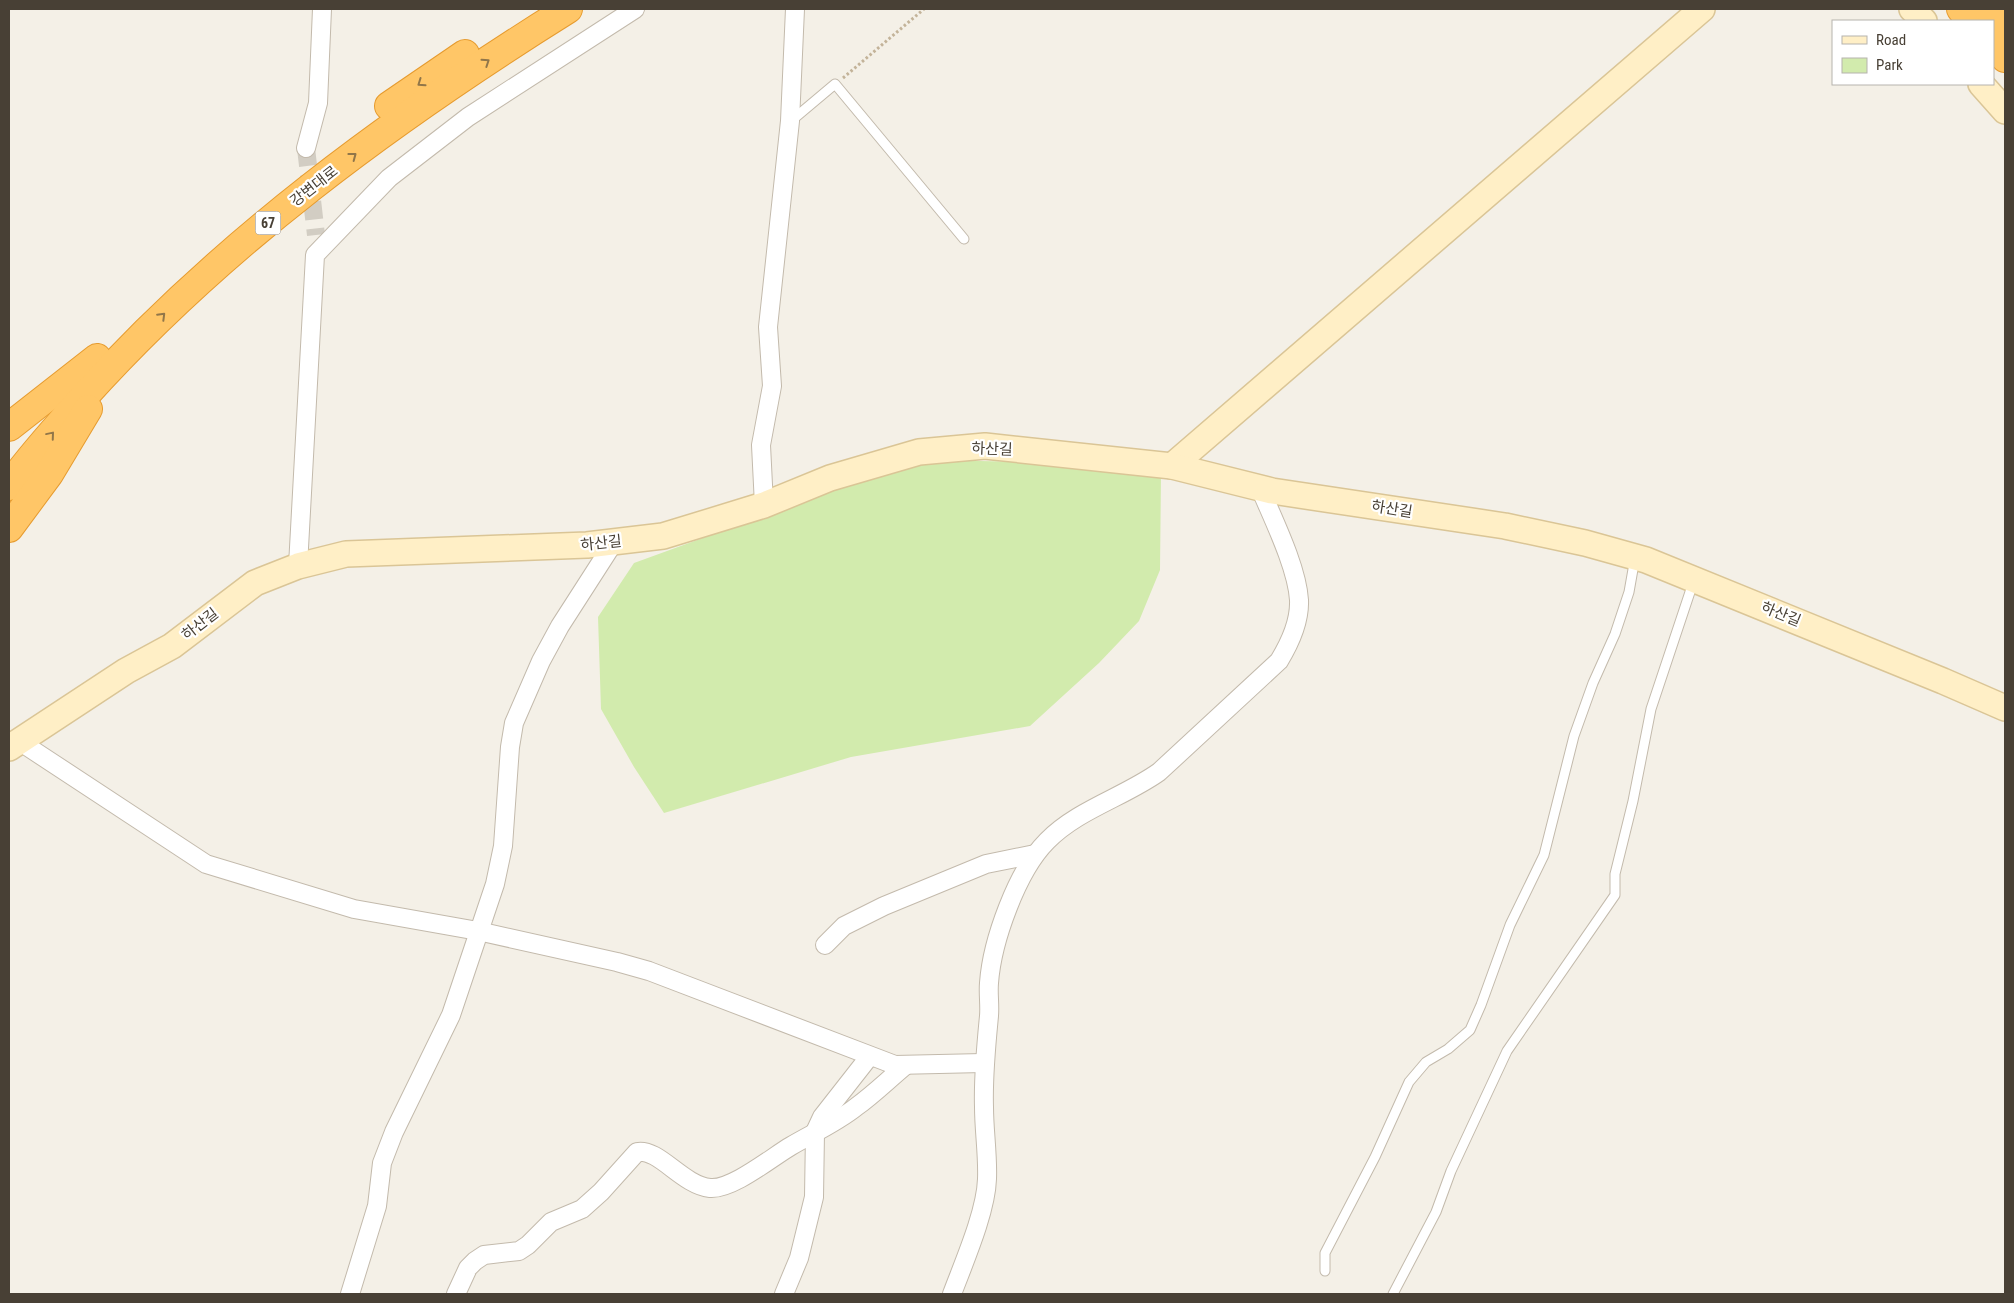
<svg xmlns="http://www.w3.org/2000/svg" width="2014" height="1303" viewBox="0 0 2014 1303" font-family="'Roboto Condensed','Noto Sans KR',sans-serif">
	<style>
		.green { fill: #d2ebad }
		.lines { fill: none; stroke-linecap: round; stroke-linejoin: round }
		.street-tunnel { stroke: #d2cdc3; stroke-width: 18; stroke-dasharray: 18 9; stroke-linecap: butt }
		.lane-casing { stroke: #c3baac; stroke-width: 11 }
		.street-casing { stroke: #c3baac; stroke-width: 20 }
		.secondary-casing { stroke: #dac596; stroke-width: 28 }
		.highway-casing { stroke: #e69b2f; stroke-width: 30 }
		.path { stroke: #c3b399; stroke-width: 3; stroke-dasharray: 2.5 2.5; stroke-linecap: butt }
		.lane { stroke: #fff; stroke-width: 9 }
		.street { stroke: #fff; stroke-width: 18 }
		.secondary { stroke: #ffefc6; stroke-width: 25 }
		.highway { stroke: #ffc667; stroke-width: 28 }
		.oneway { stroke: #917649 }
		.labels { text-anchor: middle; dominant-baseline: central; stroke-width: 4.5; stroke-linejoin: round; paint-order: stroke }
		.shield { fill: #fff; stroke: #7f7972; stroke-width: 1 }
		.shield-label { font-size: 14px; font-weight: bold; fill: #484035 }
		.street-label { font-size: 15px; fill: #484035; stroke: #fff }
	</style>
	<rect width="100%" height="100%" fill="#f4f0e7"/>
	<path class="green" d="M 927,460 L 1035,462 L 1161,474 L 1160,570 L 1139,621 L 1099,663 L 1030,726 L 851,757 L 664,813 L 634,767 L 601,709 L 598,617 L 634,563 L 854,483 Z"/>
	<g class="lines">
		<path class="street-tunnel" d="M 306,148 L 316,235"/>
		<defs>
			<g id="lane">
				<path d="M 791,121 L 835,84 L 964,239"/>
				<path d="M 1325,1271 L 1325,1253 L 1375,1157 L 1409,1082 L 1426,1062 L 1448,1049 L 1470,1030 L 1481,1005 L 1510,925 L 1544,855 L 1574,736 L 1593,683 L 1615,634 L 1629,592 L 1635,558"/>
				<path d="M 1393,1294 L 1436,1212 L 1451,1171 L 1507,1051 L 1615,895 L 1615,874 L 1633,801 L 1651,709 L 1694,580"/>
			</g>
			<g id="street">
				<path d="M 306,148 L 318,103 L 322,9"/>
				<path d="M 764,505 L 761,445 L 772,386 L 768,327 L 790,121 L 795,9"/>
				<path d="M 298,566 L 315,255 L 389,178 L 468,117 L 635,9"/>
				<path d="M 19,741 L 206,864 L 354,909 L 478,931 L 617,962 L 649,971 L 895,1065 L 983,1063"/>
				<path d="M 825,945 L 844,926 L 884,906 L 986,864 L 1035,854"/>
				<path d="M 350,1294 L 377,1206 L 382,1163 L 394,1132 L 451,1015 L 495,884 L 503,846 L 510,747 L 514,723 L 541,661 L 560,626 L 614,542"/>
				<path d="M 456,1294 L 468,1268 L 475,1261 L 484,1255 L 519,1251 L 528,1245 L 551,1222 L 582,1209 L 601,1192 L 637,1152 C 659,1148 682,1185 710,1188 C 732,1190 772,1157 791,1146 C 813,1133 836,1123 856,1107 C 874,1094 889,1079 906,1065"/>
				<path d="M 784,1294 L 799,1258 L 814,1197 L 815,1132 L 822,1117 L 869,1057"/>
				<path d="M 952,1294 C 964,1262 986,1212 987,1179 C 988,1155 984,1131 984,1107 C 983,1076 986,1047 989,1016 C 990,1005 988,994 989,983 C 992,941 1017,871 1047,841 C 1077,810 1124,797 1159,772 L 1279,661 C 1290,643 1300,622 1299,600 C 1297,567 1273,519 1260,488"/>
			</g>
			<g id="secondary">
				<path d="M 1912,9 L 1924,21"/>
				<path d="M 1981,84 L 2005,111"/>
				<path d="M 1172,466 L 1702,9"/>
				<path d="M 9,748 L 126,671 L 172,646 L 255,583 L 298,566 L 346,554 L 587,545 L 663,536 L 764,505 L 830,478 L 919,452 L 985,446 L 1172,466 L 1272,491 L 1505,526 L 1585,543 L 1646,560 L 1943,681 L 2005,708"/>
			</g>
			<g id="highway">
				<path d="M 1961,9 L 1972,21"/>
				<path d="M 1988,9 L 2005,28"/>
				<path d="M 1993,44 L 2005,58"/>
				<path d="M 389,106 L 465,54"/>
				<path d="M 9,427 L 97,358"/>
				<path d="M 9,486 C 31,455 57,427 82,399 C 221,244 392,119 568,9"/>
				<path d="M 9,528 L 49,474 L 88,409"/>
			</g>
		</defs>
		<use href="#lane" class="lane-casing"/>
		<use href="#street" class="street-casing"/>
		<use href="#secondary" class="secondary-casing"/>
		<use href="#highway" class="highway-casing"/>
		<path class="path" d="M 843,78 L 924,9"/>
		<use href="#lane" class="lane"/>
		<use href="#street" class="street"/>
		<use href="#secondary" class="secondary"/>
		<use href="#highway" class="highway"/>
	</g>
	<defs><path id="oneway-chevron" d="M-2-3.5L2.5 0L-2 3.5" fill="none" stroke-width="1.6" stroke-linecap="round" stroke-linejoin="round" transform="scale(1.25)"/></defs>
	<g class="oneway">
		<use href="#oneway-chevron" transform="translate(486 62) rotate(-34)"/>
		<use href="#oneway-chevron" transform="translate(421 83) rotate(145)"/>
		<use href="#oneway-chevron" transform="translate(353 156) rotate(-37)"/>
		<use href="#oneway-chevron" transform="translate(162 316) rotate(-45)"/>
		<use href="#oneway-chevron" transform="translate(51 435) rotate(-50)"/>
	</g>
	<g class="labels">
		<rect class="shield" x="255.5" y="211.5" width="25" height="23" rx="4"/>
		<g class="shield-label">
			<text x="268" y="223">67</text>
		</g>
		<g class="street-label">
			<text transform="translate(314 186) rotate(-38)">강변대로</text>
			<text transform="translate(992 449) rotate(2)">하산길</text>
			<text transform="translate(1392 509) rotate(9)">하산길</text>
			<text transform="translate(601 543) rotate(-6)">하산길</text>
			<text transform="translate(1781 614) rotate(22)">하산길</text>
			<text transform="translate(200 624) rotate(-38)">하산길</text>
		</g>
	</g>
	<rect width="2014" height="1303" fill="none" stroke="#484035" stroke-width="20"/>
	<rect x="1832" y="20" width="162" height="65" fill="#ffffff" stroke="#b6b3ae"/>
	<rect x="1842" y="36" width="25" height="8" fill="#ffefc6" stroke="#b6b3ae"/>
	<text x="1876" y="45" font-size="15" fill="#484035">Road</text>
	<rect x="1842" y="58" width="25" height="15" fill="#d2ebad" stroke="#b6b3ae"/>
	<text x="1876" y="70" font-size="15" fill="#484035">Park</text>
</svg>
